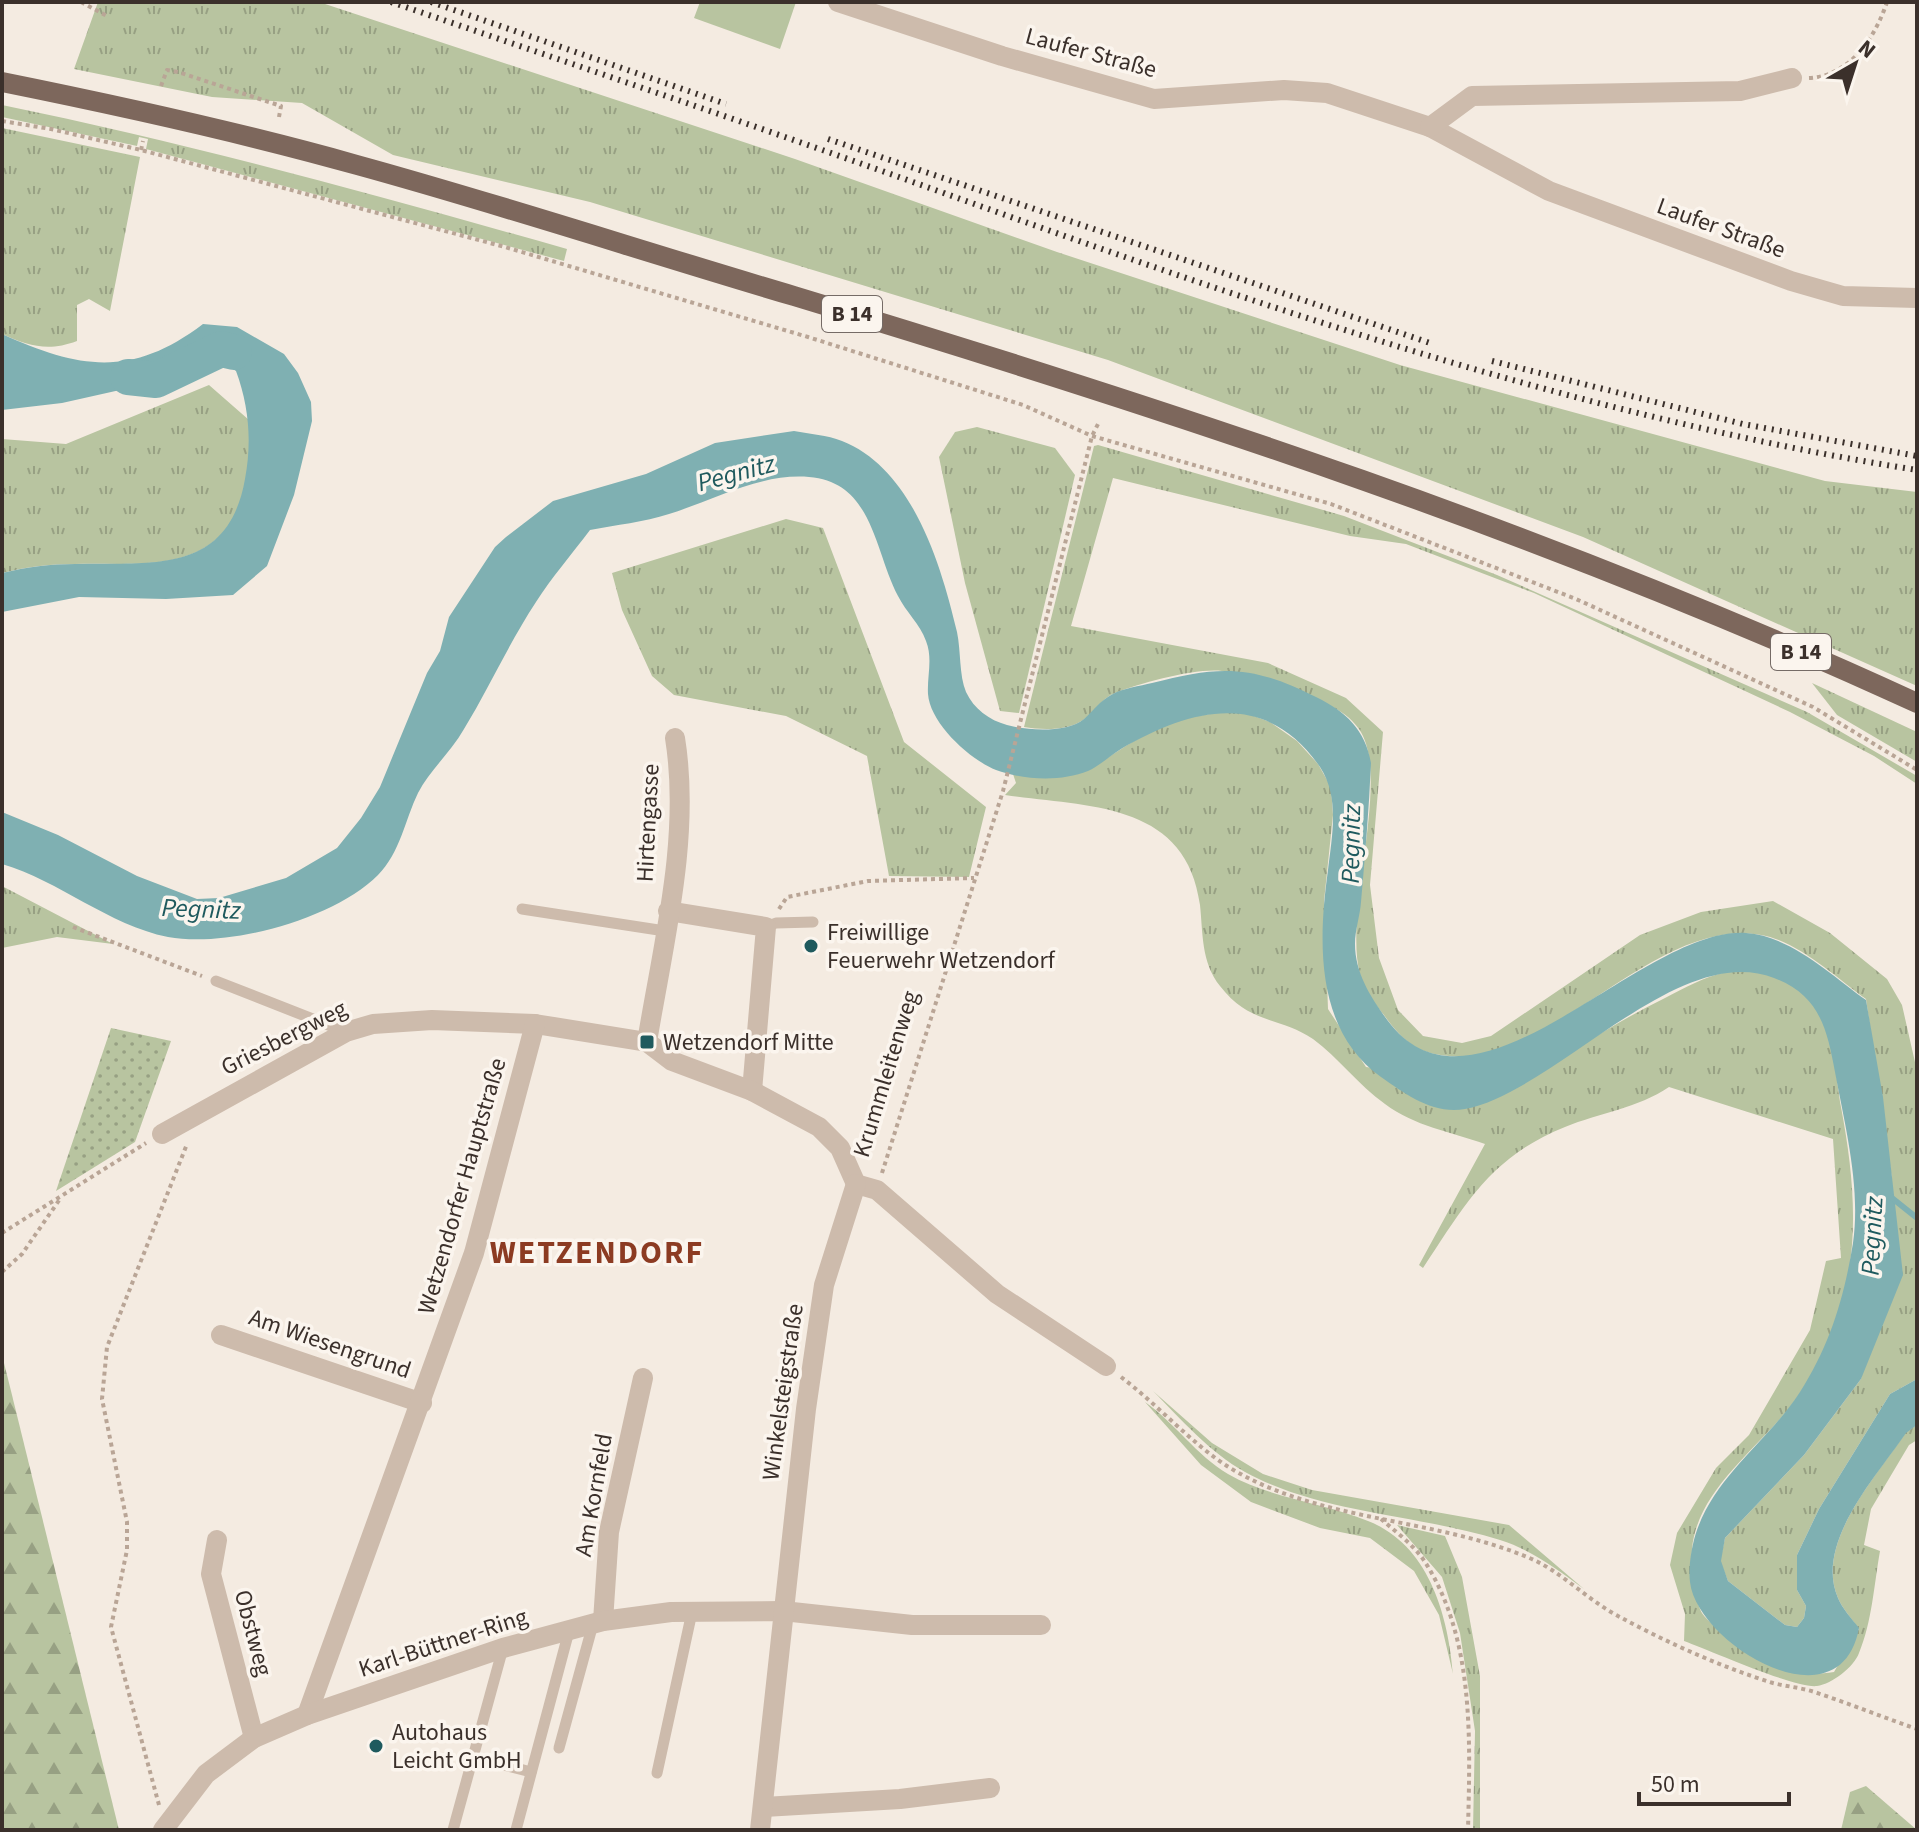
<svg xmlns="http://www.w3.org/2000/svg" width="1919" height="1832" viewBox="0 0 1919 1832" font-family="'Source Sans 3',sans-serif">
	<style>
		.grass { fill: url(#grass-tufts) }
		.forest { fill: url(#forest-firs) }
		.park { fill: url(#park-dots) }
		.pitch { fill: #b8c4a0 }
		.water { fill: #7fb0b2 }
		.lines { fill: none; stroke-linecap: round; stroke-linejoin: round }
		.stream { stroke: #7fb0b2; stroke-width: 6 }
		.river { stroke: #7fb0b2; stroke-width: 36 }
		.path { stroke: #b9a596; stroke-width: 4; stroke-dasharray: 4 4; stroke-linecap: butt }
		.lane { stroke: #cdbbac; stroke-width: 11 }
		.street { stroke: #cdbbac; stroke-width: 20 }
		.primary { stroke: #7d675c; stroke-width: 20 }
		.rail { stroke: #3b302b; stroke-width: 6; stroke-dasharray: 2 6; stroke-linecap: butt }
		.poi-dot { fill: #1f5a5e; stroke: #fbf5ee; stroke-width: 3 }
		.labels { text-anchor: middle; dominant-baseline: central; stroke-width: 7; stroke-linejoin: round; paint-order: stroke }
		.shield { fill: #fbf5ee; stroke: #756b66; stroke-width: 2 }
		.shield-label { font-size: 22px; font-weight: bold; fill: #3b302b }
		.street-label { font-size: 24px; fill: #3b302b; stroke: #fbf5ee }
		.poi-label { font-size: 24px; fill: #3b302b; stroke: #fbf5ee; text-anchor: start }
		.water-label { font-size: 26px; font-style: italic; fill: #1f5a5e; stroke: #fbf5ee }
		.district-label { font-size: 32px; font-weight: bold; letter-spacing: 2px; fill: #8c3b22; stroke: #fbf5ee }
	</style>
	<defs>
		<pattern id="grass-tufts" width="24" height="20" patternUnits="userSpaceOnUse" patternTransform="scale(2)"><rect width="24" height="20" fill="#b8c4a0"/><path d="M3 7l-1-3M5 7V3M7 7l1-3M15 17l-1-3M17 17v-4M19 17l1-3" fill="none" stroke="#97a083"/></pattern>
		<pattern id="forest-firs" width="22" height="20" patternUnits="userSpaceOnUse" patternTransform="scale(2)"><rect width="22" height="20" fill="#b8c4a0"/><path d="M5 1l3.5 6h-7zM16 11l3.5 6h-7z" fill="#97a083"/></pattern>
		<pattern id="park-dots" width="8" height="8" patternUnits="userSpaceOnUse" patternTransform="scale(2)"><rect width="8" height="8" fill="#b8c4a0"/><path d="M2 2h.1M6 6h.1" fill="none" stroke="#97a083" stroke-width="1.8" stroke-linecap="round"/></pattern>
	</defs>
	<rect width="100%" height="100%" fill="#f4ebe1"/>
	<g class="grass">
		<path d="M 98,2 L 319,2 L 795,159 L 1057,252 L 1400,365 L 1825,481 L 1917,492 L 1917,686 L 1583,537 L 1108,360 L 590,202 L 393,155 L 302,103 L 212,97 L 74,69 Z"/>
		<path d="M 2,105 C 193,144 380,196 567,249 L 564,261 L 146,149 L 148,139 L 139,137 L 137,146 L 2,117 Z"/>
		<path d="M 2,128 L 140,157 L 110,311 L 89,299 L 77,305 L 77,341 C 48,352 29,346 2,334 Z"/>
		<path d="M 209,385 L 249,420 C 249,447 251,480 240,505 C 211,576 135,562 75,564 C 49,564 26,567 2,573 L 2,439 L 66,444 Z"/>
		<path d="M 977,427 L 1055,448 L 1075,475 L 1019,713 L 1000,711 L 965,583 L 939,457 L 955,432 Z"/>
		<path d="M 1098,445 L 1344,516 L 1497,575 L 1807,712 L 1917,776 L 1917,784 L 1874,756 L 1790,712 L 1534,593 L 1406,544 L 1350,536 L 1113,478 L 1071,626 L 1268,663 L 1346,698 L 1383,732 L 1370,885 L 1379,958 L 1398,1010 L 1423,1036 L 1462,1043 L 1491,1036 L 1640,935 L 1701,912 L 1773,901 L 1830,933 L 1887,979 L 1902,1005 L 1917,1071 L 1917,1379 L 1890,1394 L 1819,1509 L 1797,1555 L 1797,1590 L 1806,1606 L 1804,1618 L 1797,1627 L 1785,1625 L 1728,1581 L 1720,1561 L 1725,1538 L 1804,1455 L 1861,1379 L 1892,1179 L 1866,999 C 1838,979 1804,947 1770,937 C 1653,905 1540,1090 1424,1051 C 1407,1045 1394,1029 1384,1015 C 1375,1004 1363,988 1360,974 C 1343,912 1392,777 1359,729 C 1343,706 1316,701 1291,693 C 1269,686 1244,673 1222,671 C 1195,668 1141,683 1115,693 C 1102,698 1094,712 1083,720 C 1068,731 1041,730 1024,727 L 1094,446 Z"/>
		<path d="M 786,519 L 823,528 L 904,742 L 986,807 L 969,877 L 889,876 L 867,756 L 786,716 L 674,695 L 652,676 L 622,610 L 612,573 Z"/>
		<path d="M 1812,683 L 1917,732 L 1917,762 L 1837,715 Z"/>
		<path d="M 1238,710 L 1270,722 L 1297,741 L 1318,764 L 1331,787 L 1333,815 L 1324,901 L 1328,1009 L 1366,1067 L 1515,1089 C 1564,1056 1612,1024 1665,998 C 1684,988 1704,977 1726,972 C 1755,966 1794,979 1813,1003 C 1835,1030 1835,1074 1841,1107 C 1854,1176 1861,1248 1838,1316 C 1827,1348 1811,1380 1790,1407 C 1757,1449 1697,1491 1692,1549 C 1691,1565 1694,1595 1700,1609 C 1702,1616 1711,1622 1715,1627 C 1748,1660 1787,1680 1834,1672 L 1859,1629 C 1852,1619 1842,1608 1838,1598 C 1814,1543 1877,1476 1906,1432 L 1917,1425 L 1917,1440 L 1909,1445 L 1871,1509 L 1864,1545 L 1880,1551 C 1874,1585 1872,1622 1859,1653 C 1854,1667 1832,1684 1817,1686 C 1796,1689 1709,1650 1684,1641 L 1685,1614 L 1670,1565 L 1677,1533 L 1716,1468 L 1749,1435 L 1810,1330 L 1826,1261 L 1841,1258 L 1833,1139 L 1669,1087 C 1638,1108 1599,1113 1565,1127 C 1490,1157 1465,1205 1423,1268 L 1419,1265 L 1485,1144 C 1451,1132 1414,1126 1385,1104 C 1358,1085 1339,1058 1313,1039 C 1279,1016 1250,1025 1220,986 C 1201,962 1203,933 1200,905 C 1186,801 1087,807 1005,795 L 1016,783 L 1013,774 C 1098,788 1107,745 1176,721 C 1195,715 1218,713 1238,710 Z"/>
		<path d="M 2,886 L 113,944 L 57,937 L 2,948 Z"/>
		<path d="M 1153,1391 L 1212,1443 L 1263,1474 L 1312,1490 L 1509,1525 L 1584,1589 C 1558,1570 1532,1550 1500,1540 C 1417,1514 1322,1514 1245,1472 C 1209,1452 1181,1419 1153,1391 Z"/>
		<path d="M 1145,1402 C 1175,1423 1196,1455 1228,1474 C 1272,1499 1322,1502 1368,1521 C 1429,1545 1448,1615 1453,1674 L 1439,1615 L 1414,1571 L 1370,1538 L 1320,1528 L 1251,1502 L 1201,1465 Z"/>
		<path d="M 1397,1525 L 1445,1536 L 1462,1577 L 1480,1676 L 1480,1830 L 1473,1830 L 1475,1731 L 1460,1633 L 1442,1577 Z"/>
	</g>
	<g class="forest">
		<path d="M 2,1355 L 11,1391 L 119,1830 L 2,1830 Z"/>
		<path d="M 1866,1786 L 1917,1830 L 1841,1830 L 1850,1792 Z"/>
	</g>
	<path class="park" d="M 111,1028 L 171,1041 L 135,1142 L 56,1191 Z"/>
	<path class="pitch" d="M 700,2 L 796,2 L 780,49 L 694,18 Z"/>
	<g class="water">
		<path d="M 203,324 L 237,327 L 284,354 L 298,373 L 311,402 L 312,421 L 294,495 L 267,566 L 233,595 L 166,599 L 79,597 L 2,612 L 2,573 C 27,567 50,564 75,564 C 150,562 228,576 245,479 C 252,442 249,406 236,371 L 222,362 L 207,360 L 120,390 L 62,403 L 2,410 L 2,334 C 79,369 132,378 203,324 Z"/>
		<path d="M 794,431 C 810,434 827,435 842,441 C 913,469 941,565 957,632 C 961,651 959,675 966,692 C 974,709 989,720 1007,725 C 1028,731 1067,733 1084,719 C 1093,711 1100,701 1111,695 C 1123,688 1140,686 1152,683 C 1220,665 1253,665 1316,697 C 1346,712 1365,729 1371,763 C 1369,809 1365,856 1361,902 C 1360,916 1355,930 1355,944 C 1355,973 1371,998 1388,1021 C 1476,1138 1641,926 1746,933 C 1791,936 1831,975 1866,1000 L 1883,1097 L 1903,1275 L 1861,1379 L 1804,1455 L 1725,1538 L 1721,1561 L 1728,1581 L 1785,1625 L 1797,1627 L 1804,1618 L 1806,1606 L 1797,1590 L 1797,1555 L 1819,1509 L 1890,1394 L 1917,1379 L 1917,1425 L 1906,1433 C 1877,1476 1814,1543 1838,1598 C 1842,1608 1852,1619 1859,1628 C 1840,1730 1697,1644 1690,1582 C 1688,1567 1692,1544 1697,1530 C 1717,1474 1769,1440 1800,1392 C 1830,1345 1844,1298 1853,1243 C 1861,1187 1845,1126 1835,1072 C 1827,1028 1819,995 1774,978 C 1678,940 1555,1092 1465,1109 C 1434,1115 1405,1094 1381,1077 C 1315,1030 1318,942 1328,870 C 1332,836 1340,797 1320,767 C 1266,689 1192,708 1121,749 C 1110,756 1099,766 1088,771 C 1061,782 1023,780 996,770 C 969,759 930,723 928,694 C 927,675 933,659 926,641 C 920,624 906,612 898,596 C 874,550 873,482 809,477 C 760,473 714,500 669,514 C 644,522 616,525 590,530 C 572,554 552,577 536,602 C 509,643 489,688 464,729 C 451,752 430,770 418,793 C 405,820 400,853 378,875 C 334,919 229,948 168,937 C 108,925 60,881 2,864 L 2,812 L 58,835 L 137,876 L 197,899 L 219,898 L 286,878 L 337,848 L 361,818 L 380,787 L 427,673 L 440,651 L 449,617 L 495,547 L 506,537 L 553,501 L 646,474 L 715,443 Z"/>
	</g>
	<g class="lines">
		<path class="stream" d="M 1892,1198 L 1917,1218"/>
		<path class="river" d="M 128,377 L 156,380 L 221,349 L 234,352"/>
		<g class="path">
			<path d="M 81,2 L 107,16"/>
			<path d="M 1809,78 C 1850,76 1875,38 1887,2"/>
			<path d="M 161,86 L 167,70 L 178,72 L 281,106 L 279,117"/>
			<path d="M 2,121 L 51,129 L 141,150 L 505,247 L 808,337 L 1023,405 L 1092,436 L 1331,504 L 1576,599 L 1813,707 L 1917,770"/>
			<path d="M 141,150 L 143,141"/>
			<path d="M 779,909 L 787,897 L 868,881 L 974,878"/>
			<path d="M 73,927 L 202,976"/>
			<path d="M 882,1173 L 1003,791 L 1092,436 L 1098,424"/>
			<path d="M 2,1233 L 146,1143"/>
			<path d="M 2,1272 L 22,1254 L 60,1199"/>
			<path d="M 1121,1377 C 1157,1404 1191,1443 1227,1466 C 1316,1522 1431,1517 1527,1557 C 1560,1570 1586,1599 1618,1616 C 1666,1642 1721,1667 1773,1683 C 1789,1687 1805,1688 1820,1694 C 1853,1705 1885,1718 1917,1729"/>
			<path d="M 1381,1519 C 1396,1532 1414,1545 1425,1562 C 1475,1640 1470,1741 1468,1830"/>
			<path d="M 159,1805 L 111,1627 L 127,1550 L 127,1522 L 102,1399 L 107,1347 L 187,1144"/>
		</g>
		<g class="lane">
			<path d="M 522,909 L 665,931"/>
			<path d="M 766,927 L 776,923 L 813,922"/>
			<path d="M 216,981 L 346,1032"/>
			<path d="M 559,1748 L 593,1624"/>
			<path d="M 473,1757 L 531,1772"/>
			<path d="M 657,1773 L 692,1612"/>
			<path d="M 453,1830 L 503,1648"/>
			<path d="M 516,1830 L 569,1631"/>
		</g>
		<g class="street">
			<path d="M 838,2 L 1002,56 L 1154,99 L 1284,90 L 1327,93 L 1430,127 L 1549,191 L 1791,281 L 1843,296 L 1917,298"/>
			<path d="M 1430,127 L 1472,96 L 1740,91 L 1792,78"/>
			<path d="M 668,911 L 766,927 L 752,1091"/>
			<path d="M 647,1042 C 663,944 691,837 675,738"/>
			<path d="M 162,1134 L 346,1032 L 373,1024 L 432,1020 L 535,1024 L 647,1042 L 672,1061 L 752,1091 L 819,1127 L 840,1148 L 856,1184"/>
			<path d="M 856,1184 L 877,1190 L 997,1294 L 1106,1366"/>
			<path d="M 221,1335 L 422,1403"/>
			<path d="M 217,1540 L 211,1574 L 254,1738"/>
			<path d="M 603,1621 L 609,1532 L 643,1378"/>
			<path d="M 307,1715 L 474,1253 L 535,1024"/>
			<path d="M 764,1807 L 900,1799 L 990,1788"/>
			<path d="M 163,1830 L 206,1774 L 254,1738 L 307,1715 L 503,1648 L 603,1621 L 671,1612 L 783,1611 L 912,1625 L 1041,1625"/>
			<path d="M 760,1830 L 806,1409 L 824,1285 L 856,1184"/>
		</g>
		<path class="primary" d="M 2,82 C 121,106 240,132 357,165 C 503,205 648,253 794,296 C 1174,411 1555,536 1917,703"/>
		<g class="rail">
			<path d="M 391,2 C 560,60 730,117 899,177 C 1231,296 1568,415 1917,470"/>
			<path d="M 431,2 L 726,104"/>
			<path d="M 828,139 L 1430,343"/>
			<path d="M 1492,361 L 1743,424 L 1917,456"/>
		</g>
	</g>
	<g class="poi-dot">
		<circle cx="811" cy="946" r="8"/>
		<rect x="639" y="1034" width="16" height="16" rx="4"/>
		<circle cx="376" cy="1746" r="8"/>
	</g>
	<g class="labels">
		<g class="shield">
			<rect x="822" y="296" width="60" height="36" rx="6"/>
			<rect x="1771" y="634" width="60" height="36" rx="6"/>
		</g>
		<g class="shield-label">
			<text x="852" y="314">B 14</text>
			<text x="1801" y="652">B 14</text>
		</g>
		<g class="street-label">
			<text transform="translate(1091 53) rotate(15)">Laufer Straße</text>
			<text transform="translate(1721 228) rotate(20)">Laufer Straße</text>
			<text transform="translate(648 823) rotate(-87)">Hirtengasse</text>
			<text transform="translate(284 1038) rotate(-27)">Griesbergweg</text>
			<text transform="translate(886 1074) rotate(-73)">Krummleitenweg</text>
			<text transform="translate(462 1186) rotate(-74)">Wetzendorfer Hauptstraße</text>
			<text transform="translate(330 1344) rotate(19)">Am Wiesengrund</text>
			<text transform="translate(783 1392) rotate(-82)">Winkelsteigstraße</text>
			<text transform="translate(594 1495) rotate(-80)">Am Kornfeld</text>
			<text transform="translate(253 1633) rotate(75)">Obstweg</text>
			<text transform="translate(443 1643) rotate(-18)">Karl-Büttner-Ring</text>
		</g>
		<g class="poi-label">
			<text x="827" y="932">Freiwillige<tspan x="827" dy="28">Feuerwehr Wetzendorf</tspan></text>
			<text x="663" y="1042">Wetzendorf Mitte</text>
			<text x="392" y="1732">Autohaus<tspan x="392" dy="28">Leicht GmbH</tspan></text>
		</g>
		<g class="water-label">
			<text transform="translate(736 473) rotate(-15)">Pegnitz</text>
			<text transform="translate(1351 844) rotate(-89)">Pegnitz</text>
			<text transform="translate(201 909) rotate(2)">Pegnitz</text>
			<text transform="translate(1872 1236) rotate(-87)">Pegnitz</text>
		</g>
		<g class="district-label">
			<text x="597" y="1253">WETZENDORF</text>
		</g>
	</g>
	<rect width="1919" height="1832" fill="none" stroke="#3b302b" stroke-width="8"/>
	<g transform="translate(1855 64) rotate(39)" stroke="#fbf5ee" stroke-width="6" paint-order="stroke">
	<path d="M0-6L14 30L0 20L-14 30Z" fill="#3b302b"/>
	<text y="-12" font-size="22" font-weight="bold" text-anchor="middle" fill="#3b302b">N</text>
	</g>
	<path d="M1639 1792v12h150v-12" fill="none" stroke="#3b302b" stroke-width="4"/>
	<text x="1651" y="1792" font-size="24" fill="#3b302b" stroke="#fbf5ee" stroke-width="6" paint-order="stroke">50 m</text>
</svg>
